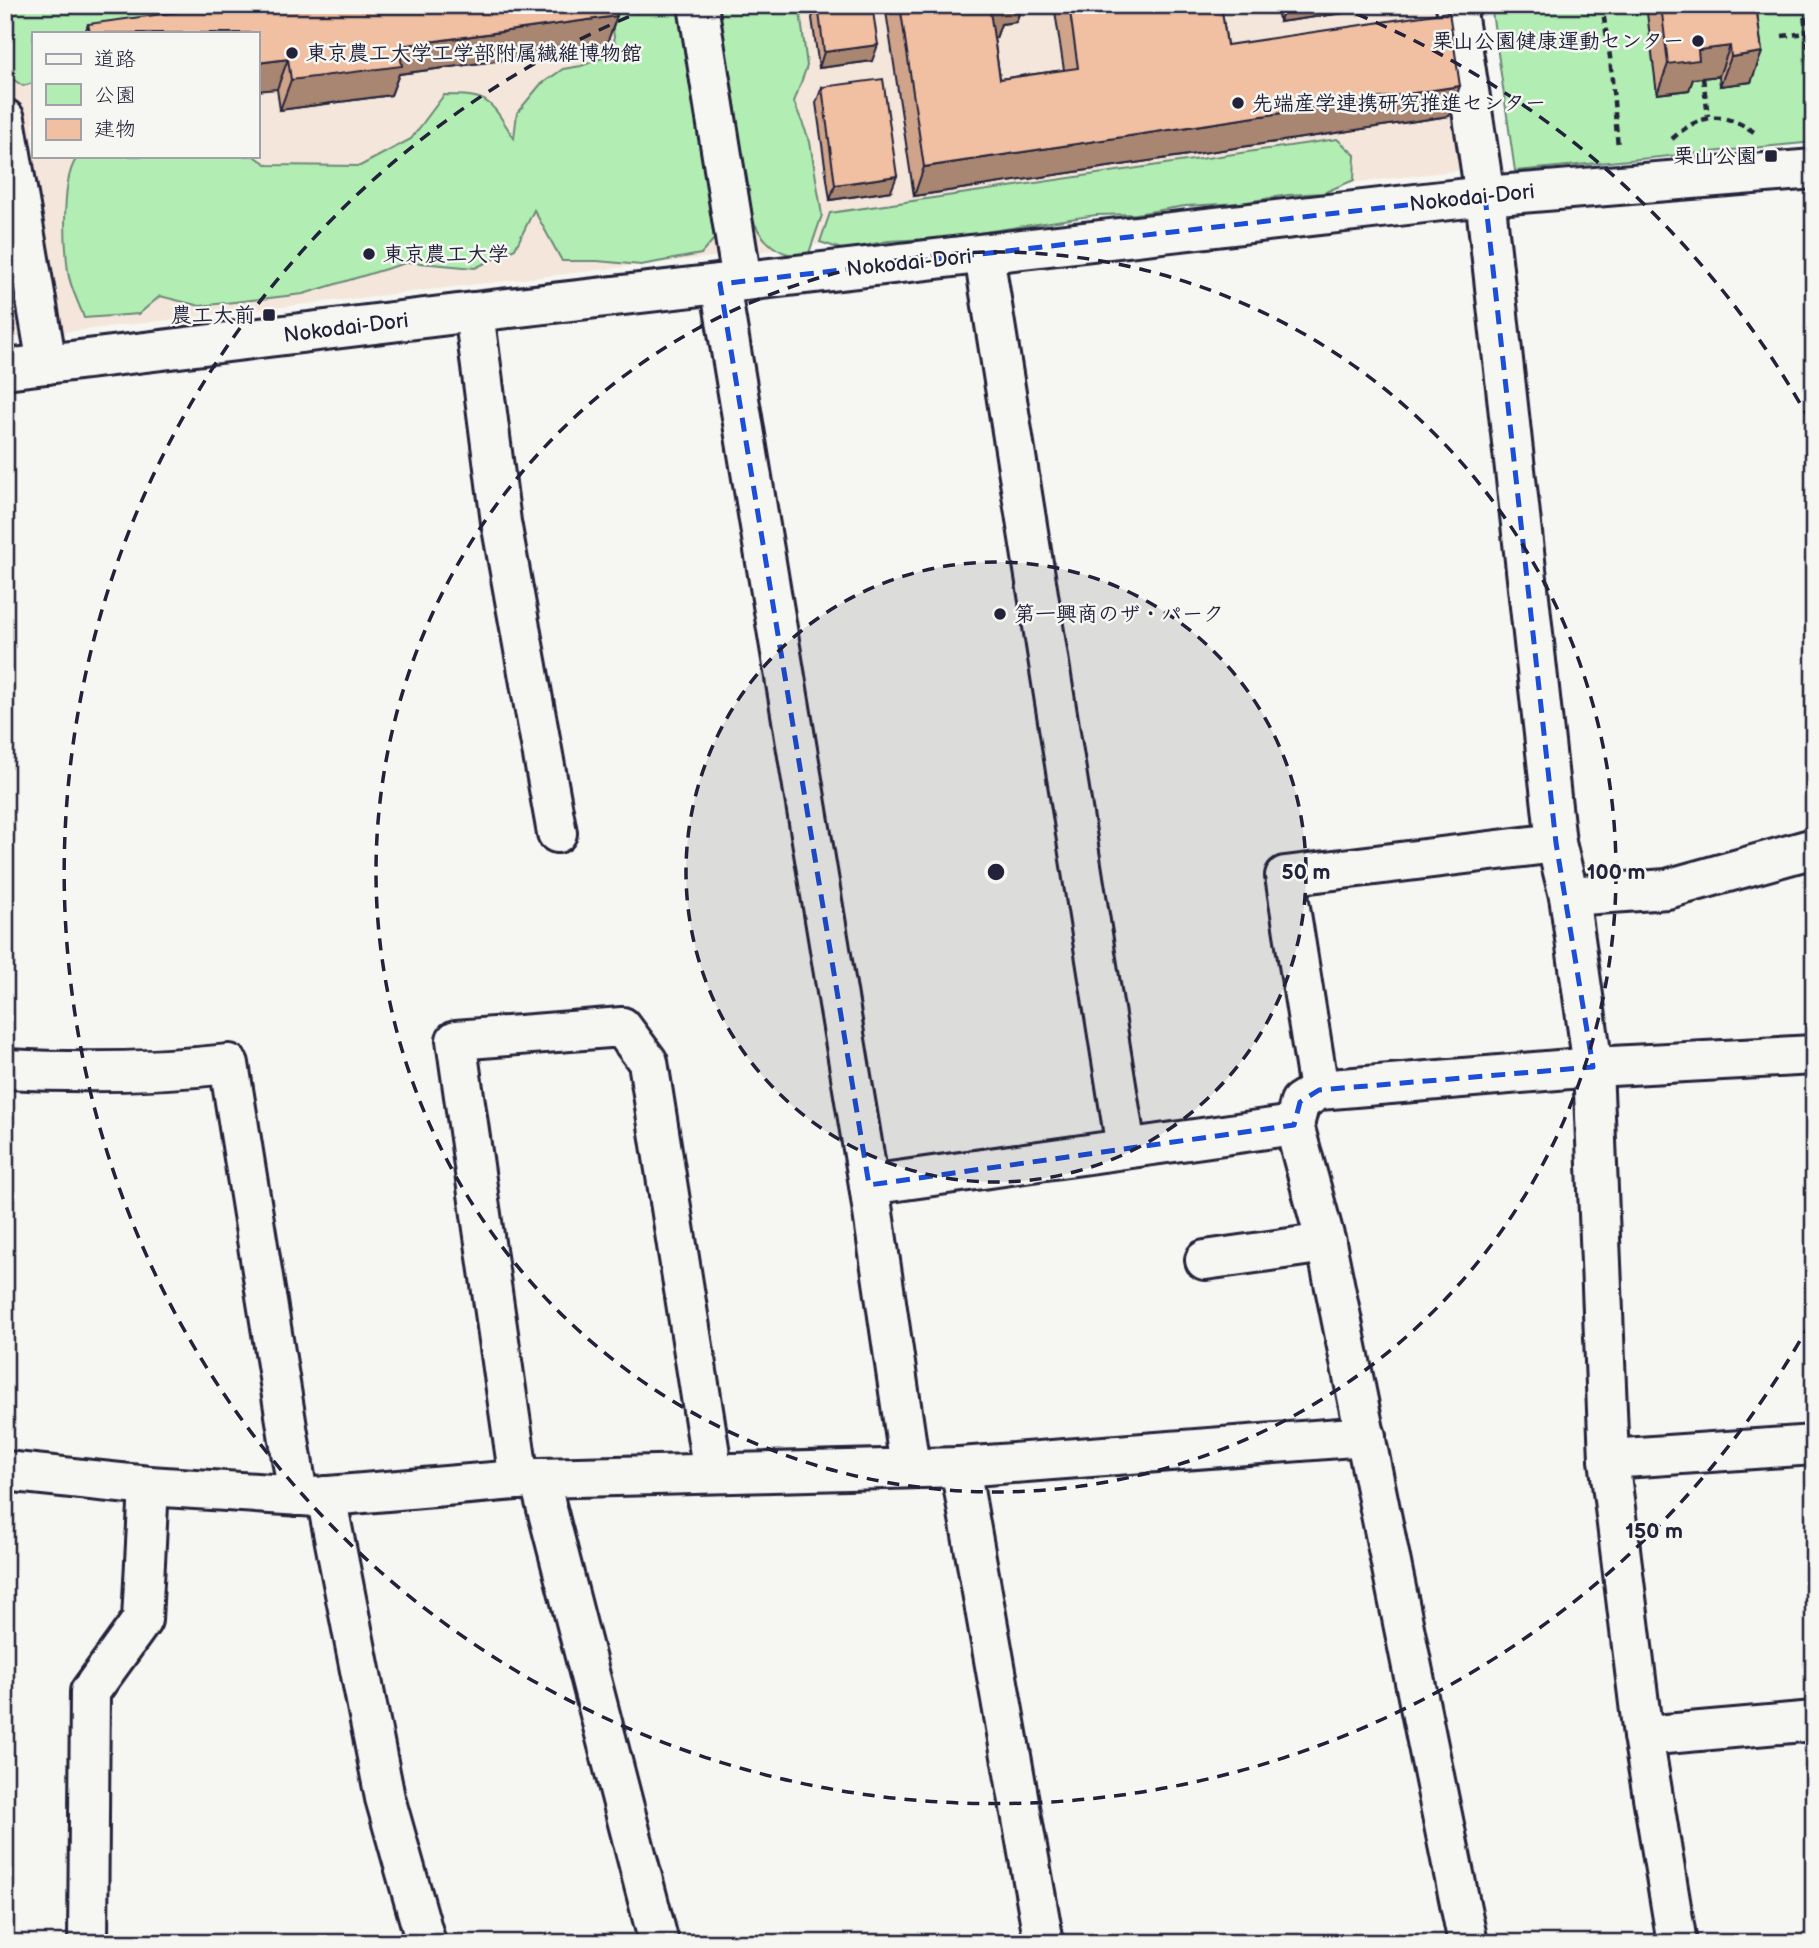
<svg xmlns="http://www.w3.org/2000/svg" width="1819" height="1948" viewBox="0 0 1819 1948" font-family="'Balsamiq Sans','Klee One',sans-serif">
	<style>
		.built { fill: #f4e6da; fill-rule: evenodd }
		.green { fill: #b2eeb3; stroke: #6a8877; stroke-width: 2 }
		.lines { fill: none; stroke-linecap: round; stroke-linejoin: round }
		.minor-casing { stroke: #22223b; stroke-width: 44 }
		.path { stroke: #22223b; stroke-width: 4.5; stroke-dasharray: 7 5; stroke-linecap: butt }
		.minor { stroke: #f6f6f2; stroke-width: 38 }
		.wall { fill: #cfa48a; stroke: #22223b; stroke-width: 2 }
		.shaded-wall { fill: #a98671; stroke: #22223b; stroke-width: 2 }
		.building { fill: #f1bfa1; stroke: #22223b; stroke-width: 2 }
		.marked { fill: none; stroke: #1d4ed8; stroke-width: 5; stroke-dasharray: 14 9; stroke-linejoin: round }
		.ring { fill: none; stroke: #22223b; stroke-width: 3.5; stroke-dasharray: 12 9 }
		.poi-dot { fill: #22223b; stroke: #f6f6f2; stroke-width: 2.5 }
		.labels { text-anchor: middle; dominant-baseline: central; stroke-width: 5; stroke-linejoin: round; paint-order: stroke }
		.poi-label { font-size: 21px; font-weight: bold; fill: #22223b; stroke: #f6f6f2; text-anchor: start }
		.street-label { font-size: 21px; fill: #22223b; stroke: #f6f6f2 }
		.centre { fill: #22223b; stroke: #f6f6f2; stroke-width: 3.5 }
		.ring-label { font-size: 21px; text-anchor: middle; font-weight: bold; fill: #22223b; stroke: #f6f6f2; stroke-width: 5; stroke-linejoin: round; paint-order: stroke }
	</style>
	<rect width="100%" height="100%" fill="#f6f6f2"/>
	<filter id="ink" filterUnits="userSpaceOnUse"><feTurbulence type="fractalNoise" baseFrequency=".0143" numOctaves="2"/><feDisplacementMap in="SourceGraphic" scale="14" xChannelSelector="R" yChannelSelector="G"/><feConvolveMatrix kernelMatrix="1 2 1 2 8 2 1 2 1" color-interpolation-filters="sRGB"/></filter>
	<g filter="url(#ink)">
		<path class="built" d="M 5,5 L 1436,5 L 1462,170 L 5,339 ZM 33,33 L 257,33 L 257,156 L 33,156 Z"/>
		<g class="green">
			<path d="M 19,5 L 241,5 L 172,33 L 33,33 L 33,83 L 23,86 L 5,74 L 5,25 L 8,14 Z"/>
			<path d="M 610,5 L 683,5 L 696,65 L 693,99 L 706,131 L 721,231 L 701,254 L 641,265 L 597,261 L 562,261 L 534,210 L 515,249 L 475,268 L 409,262 L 303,294 L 200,306 L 160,296 L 139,314 L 84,318 C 79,303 70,287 68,272 C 65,247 60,173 79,156 L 254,156 L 268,165 L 360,166 L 411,139 L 444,95 C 492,95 489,100 514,138 L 517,113 L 540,85 L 563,69 L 581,66 L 603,58 L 615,45 Z"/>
			<path d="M 718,5 L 827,5 L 800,11 L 807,66 L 794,102 L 810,142 L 822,215 L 809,253 C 803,254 794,256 788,254 C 732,237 744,143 734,99 C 726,63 704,45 718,5 Z"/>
			<path d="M 1491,5 L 1814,5 L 1814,142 L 1515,171 Z"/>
			<path d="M 1337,139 L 1355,155 L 1354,180 L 1323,193 L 1288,195 L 1241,203 L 1185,206 L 1136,214 L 1096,215 L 945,238 L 888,241 L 844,250 L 820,242 L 830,213 Z"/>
		</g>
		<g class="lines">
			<defs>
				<g id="minor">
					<path d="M 698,5 L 742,281"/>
					<path d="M 1456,5 L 1485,196 L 1556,843 L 1569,896 L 1593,1067 L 1609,1459 L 1643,1736 L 1677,1943"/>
					<path d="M 5,119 L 47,364"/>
					<path d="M 984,255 L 1126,1148"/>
					<path d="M 720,284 L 869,1185 L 910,1467"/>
					<path d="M 474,312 L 501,522 L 557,833"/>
					<path d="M 5,369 L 474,312 L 1485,196 L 1814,169"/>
					<path d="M 1569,896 L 1667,889 L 1814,848"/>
					<path d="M 5,1069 C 80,1073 155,1072 229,1064 L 298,1496"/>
					<path d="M 1319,1090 L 1285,876 L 1556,843"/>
					<path d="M 1294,1125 L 1326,1243 L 1468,1943"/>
					<path d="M 869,1185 L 1294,1125 L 1300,1102 L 1319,1090 L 1593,1067 L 1814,1055"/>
					<path d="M 1205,1260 L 1326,1243"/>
					<path d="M 1609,1459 L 1814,1445"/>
					<path d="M 960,1467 L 1044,1943"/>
					<path d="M 5,1471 L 149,1486 L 317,1497 L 539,1478 L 960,1467 L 1366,1436"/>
					<path d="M 539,1478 L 659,1943"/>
					<path d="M 519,1480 L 456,1040 L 622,1027 L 648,1062 L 713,1473"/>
					<path d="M 326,1496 L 385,1798 L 426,1943"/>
					<path d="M 1643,1736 L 1814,1721"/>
					<path d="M 88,1943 L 90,1692 L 142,1620 L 149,1486"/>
				</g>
			</defs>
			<use href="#minor" class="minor-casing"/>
			<g class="path">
				<path d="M 1602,5 L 1610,57 L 1618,147"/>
				<path d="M 1803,5 L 1814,98"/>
				<path d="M 1782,36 L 1807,33"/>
				<path d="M 1703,78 L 1708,116"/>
				<path d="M 1672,139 C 1700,113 1723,111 1754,132"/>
			</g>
			<use href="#minor" class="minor"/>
		</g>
		<g class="wall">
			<path d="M 817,5 L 872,5 L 872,61 L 819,68 L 812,18 Z"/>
			<path d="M 885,5 L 1022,5 L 1016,22 L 1001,24 L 996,38 L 994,38 L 1000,79 L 1064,70 L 1054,5 L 1221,5 L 1227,45 L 1449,116 L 914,196 Z"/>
			<path d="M 1277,5 L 1400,5 L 1279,22 Z"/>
			<path d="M 1646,5 L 1756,5 L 1762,52 L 1751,82 L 1720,86 L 1719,76 L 1693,79 L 1689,90 L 1657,94 Z"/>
			<path d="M 88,24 L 606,46 L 399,74 L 391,95 L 280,110 L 277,89 L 257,33 L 85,33 Z"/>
			<path d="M 822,87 L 891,191 L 830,200 L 816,103 Z"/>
		</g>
		<g class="shaded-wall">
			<path d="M 1001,5 L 1022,5 L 1016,22 L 1001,24 L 996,38 L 979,40 L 990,11 Z"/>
			<path d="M 1286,5 L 1400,5 L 1279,22 Z"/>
			<path d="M 617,16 L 606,46 L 399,74 L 391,95 L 280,110 L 291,80 L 399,46 Z"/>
			<path d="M 878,45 L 872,61 L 819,68 L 824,52 Z"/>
			<path d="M 1730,46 L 1719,76 L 1693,79 L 1689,90 L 1657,94 L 1668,64 L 1698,50 Z"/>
			<path d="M 1762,52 L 1751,82 L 1720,86 L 1731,57 Z"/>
			<path d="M 288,59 L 277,89 L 257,91 L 257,63 Z"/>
			<path d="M 1460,86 L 1449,116 L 914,196 L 924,167 Z"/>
			<path d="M 897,176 L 891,191 L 830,200 L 835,185 Z"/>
		</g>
		<g class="building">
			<path d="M 230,5 L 616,5 L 617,16 L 399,46 L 402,66 L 291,80 L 288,59 L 257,63 L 257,33 L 90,33 L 88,24 Z"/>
			<path d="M 818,5 L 872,5 L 878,45 L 824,52 Z"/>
			<path d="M 900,5 L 1006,5 L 1007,8 L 990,11 L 1000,79 L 1078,68 L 1069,5 L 1221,5 L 1227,45 L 1449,12 L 1460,86 L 924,167 Z"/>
			<path d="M 1661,5 L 1756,5 L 1762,52 L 1731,57 L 1730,46 L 1698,50 L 1699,60 L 1668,64 Z"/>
			<path d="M 883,79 L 897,176 L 835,185 L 822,87 Z"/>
		</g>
	</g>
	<path class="marked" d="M 1485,196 L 1556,843 L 1593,1067 L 1319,1090 L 1300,1102 L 1294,1125 L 869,1185 L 720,284 Z"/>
	<circle cx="996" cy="872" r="310" fill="#22223b" fill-opacity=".12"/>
	<g class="ring">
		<circle cx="996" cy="872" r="310"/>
		<circle cx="996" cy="872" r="620"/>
		<path d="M1810 1323A931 931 0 1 1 655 6M1337 6A931 931 0 0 1 1810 421"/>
	</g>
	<g class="poi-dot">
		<circle cx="1698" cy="41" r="7"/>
		<circle cx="292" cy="53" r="7"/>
		<circle cx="1238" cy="103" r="7"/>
		<rect x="1764" y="149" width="14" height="14" rx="3.5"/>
		<circle cx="369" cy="254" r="7"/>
		<rect x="262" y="308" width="14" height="14" rx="3.5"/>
		<circle cx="1000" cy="614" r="7"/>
	</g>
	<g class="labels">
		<g class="poi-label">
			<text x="1684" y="41" text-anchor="end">栗山公園健康運動センター</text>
			<text x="306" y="53">東京農工大学工学部附属繊維博物館</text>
			<text x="1252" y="103">先端産学連携研究推進センター</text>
			<text x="1757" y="156" text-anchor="end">栗山公園</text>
			<text x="383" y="254">東京農工大学</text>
			<text x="255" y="315" text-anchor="end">農工大前</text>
			<text x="1014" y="614">第一興商のザ・パーク</text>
		</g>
		<g class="street-label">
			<text transform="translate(1472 198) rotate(-6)">Nokodai-Dori</text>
			<text transform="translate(909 263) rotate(-6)">Nokodai-Dori</text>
			<text transform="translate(346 328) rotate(-7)">Nokodai-Dori</text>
		</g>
	</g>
	<circle cx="996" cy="872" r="10" class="centre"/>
	<g class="ring-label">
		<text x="1306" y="879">50 m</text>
		<text x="1616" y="879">100 m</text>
		<text x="1654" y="1538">150 m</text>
	</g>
	<rect width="1819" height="1948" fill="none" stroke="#f6f6f2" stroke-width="28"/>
	<rect x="14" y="14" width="1791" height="1920" fill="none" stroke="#22223b" stroke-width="2.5" filter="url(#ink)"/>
	<rect x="32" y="32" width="228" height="126" fill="#f6f6f2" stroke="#a1a1a9" stroke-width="2"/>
	<rect x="46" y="54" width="35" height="10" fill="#f6f6f2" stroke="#a1a1a9" stroke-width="2"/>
	<text x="94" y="66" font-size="21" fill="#22223b">道路</text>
	<rect x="46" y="84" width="35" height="21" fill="#b2eeb3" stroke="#a1a1a9" stroke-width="2"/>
	<text x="94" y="102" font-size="21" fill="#22223b">公園</text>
	<rect x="46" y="119" width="35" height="21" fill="#f1bfa1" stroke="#a1a1a9" stroke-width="2"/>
	<text x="94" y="136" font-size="21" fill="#22223b">建物</text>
</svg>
